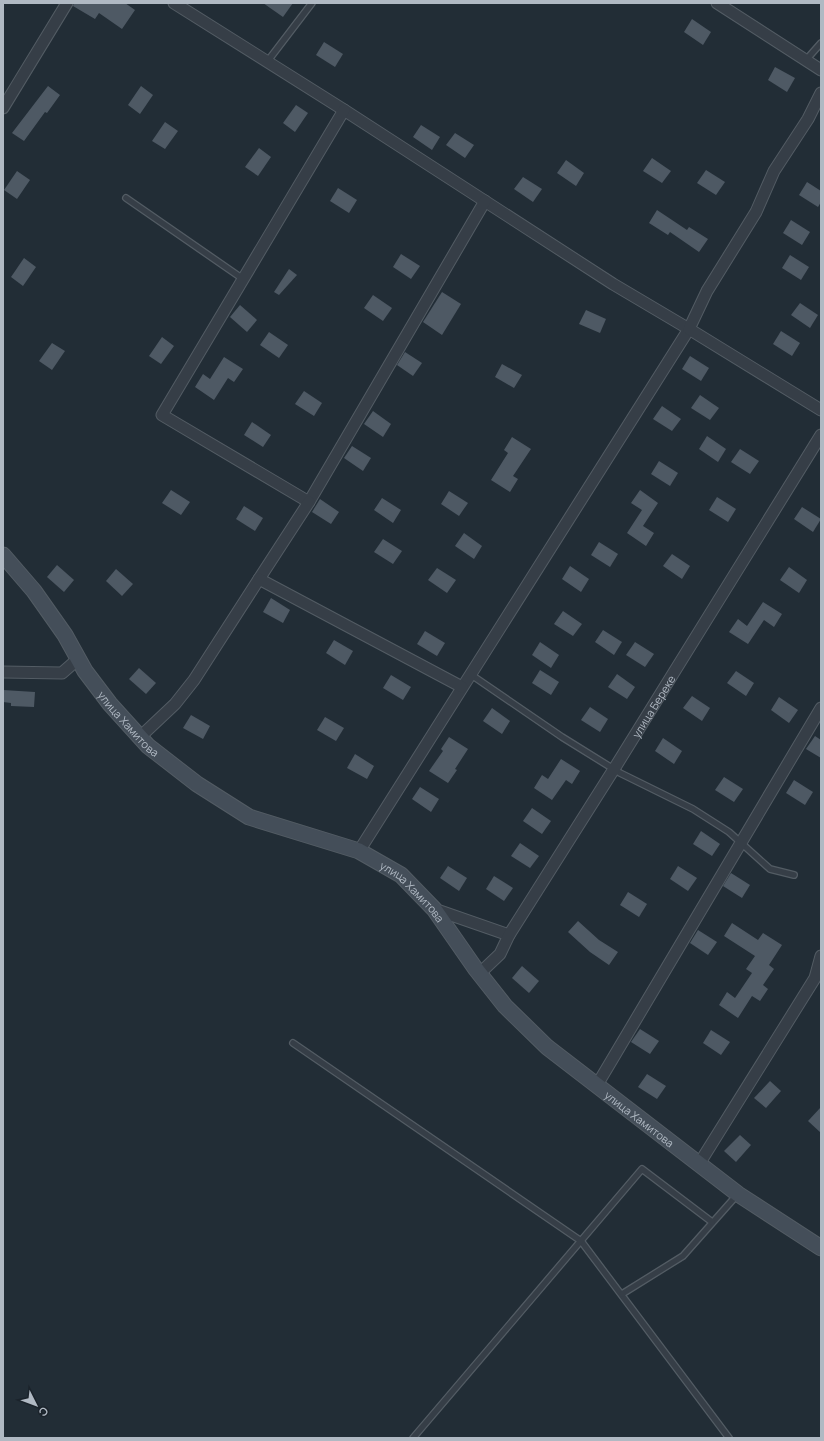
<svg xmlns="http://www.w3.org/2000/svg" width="824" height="1441" viewBox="0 0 824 1441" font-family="Manrope,sans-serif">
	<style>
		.building { fill: #4e5964 }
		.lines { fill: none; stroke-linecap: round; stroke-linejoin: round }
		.lane-casing { stroke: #535c64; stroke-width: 8 }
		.street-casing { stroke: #535c64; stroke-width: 13 }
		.secondary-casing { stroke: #535c64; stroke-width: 17 }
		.lane { stroke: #363e47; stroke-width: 5.5 }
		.street { stroke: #363e47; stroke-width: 11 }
		.secondary { stroke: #444e59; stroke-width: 15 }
		.labels { text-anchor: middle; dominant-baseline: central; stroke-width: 3; stroke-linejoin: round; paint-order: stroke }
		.street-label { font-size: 11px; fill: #b0b9c3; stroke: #1b232b }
	</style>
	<rect width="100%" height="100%" fill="#222d36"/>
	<g class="building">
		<path d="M 74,3 L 125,3 L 135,10 L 122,29 L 99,13 L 95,19 L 73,6 Z"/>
		<path d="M 263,3 L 293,3 L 283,17 Z"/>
		<path d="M 692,19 L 711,32 L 703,45 L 684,32 Z"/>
		<path d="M 324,42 L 343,54 L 335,67 L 316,55 Z"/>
		<path d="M 775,67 L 795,78 L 787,92 L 768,80 Z"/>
		<path d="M 48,86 L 60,95 L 47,113 L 45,112 L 24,141 L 12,133 Z"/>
		<path d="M 141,86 L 153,95 L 140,114 L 128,105 Z"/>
		<path d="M 296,105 L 308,113 L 295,132 L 283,123 Z"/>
		<path d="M 165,122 L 178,131 L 165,149 L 152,141 Z"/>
		<path d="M 421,125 L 440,137 L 432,150 L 413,137 Z"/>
		<path d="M 455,133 L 474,145 L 465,158 L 446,145 Z"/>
		<path d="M 259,148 L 271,157 L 258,176 L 245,167 Z"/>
		<path d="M 652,158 L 671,171 L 662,183 L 643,171 Z"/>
		<path d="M 566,160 L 584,173 L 576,186 L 557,173 Z"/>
		<path d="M 706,170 L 725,182 L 716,195 L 697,183 Z"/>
		<path d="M 17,171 L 30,180 L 17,199 L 4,190 Z"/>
		<path d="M 523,177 L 542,189 L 533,202 L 514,189 Z"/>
		<path d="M 807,182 L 821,191 L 821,202 L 818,207 L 799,195 Z"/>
		<path d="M 338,188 L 357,200 L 349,213 L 330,201 Z"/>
		<path d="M 657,210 L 687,230 L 689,227 L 708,239 L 699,252 L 670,232 L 668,235 L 649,223 Z"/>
		<path d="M 791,220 L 810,232 L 802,245 L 783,233 Z"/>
		<path d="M 401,254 L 420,266 L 411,279 L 393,267 Z"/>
		<path d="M 790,255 L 809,267 L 801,280 L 782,268 Z"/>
		<path d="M 24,258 L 36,267 L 23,286 L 11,277 Z"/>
		<path d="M 289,269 L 297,275 L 279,295 L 274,292 Z"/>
		<path d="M 442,292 L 461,304 L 442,335 L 423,322 Z"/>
		<path d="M 373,295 L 392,308 L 383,321 L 364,308 Z"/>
		<path d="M 800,303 L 818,315 L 810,328 L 791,315 Z"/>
		<path d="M 240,305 L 257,320 L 247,332 L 230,317 Z"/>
		<path d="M 586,310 L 606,319 L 600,333 L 579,324 Z"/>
		<path d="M 781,331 L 800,343 L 792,356 L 773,344 Z"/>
		<path d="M 269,332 L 288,345 L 279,358 L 260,345 Z"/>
		<path d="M 162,337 L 174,346 L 161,364 L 149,356 Z"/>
		<path d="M 52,343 L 65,351 L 52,370 L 39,361 Z"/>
		<path d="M 405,352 L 422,363 L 413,376 L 397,365 Z"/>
		<path d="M 690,356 L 709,368 L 701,381 L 682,369 Z"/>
		<path d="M 224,357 L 243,369 L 234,382 L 228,378 L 214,400 L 195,387 L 203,374 L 210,379 Z"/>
		<path d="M 502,364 L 522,375 L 514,388 L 495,377 Z"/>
		<path d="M 304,391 L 322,403 L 314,416 L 295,404 Z"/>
		<path d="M 700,395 L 719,408 L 710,420 L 691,408 Z"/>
		<path d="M 662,406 L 681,419 L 672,431 L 653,419 Z"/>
		<path d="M 373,411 L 391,424 L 383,437 L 364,424 Z"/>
		<path d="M 252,422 L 271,435 L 263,447 L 244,435 Z"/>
		<path d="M 707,436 L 726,449 L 718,462 L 699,449 Z"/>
		<path d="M 512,437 L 531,449 L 513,476 L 518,479 L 510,492 L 491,480 L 508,453 L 504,450 Z"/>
		<path d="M 352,446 L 371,458 L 363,471 L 344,458 Z"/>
		<path d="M 740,449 L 759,461 L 750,474 L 731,462 Z"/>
		<path d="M 659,461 L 678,473 L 670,486 L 651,474 Z"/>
		<path d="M 171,490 L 190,502 L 181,515 L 162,503 Z"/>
		<path d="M 640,490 L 658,503 L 643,526 L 654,533 L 646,546 L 627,533 L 642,510 L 631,503 Z"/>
		<path d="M 449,491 L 468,503 L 459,516 L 441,504 Z"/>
		<path d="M 717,497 L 736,509 L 728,522 L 709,510 Z"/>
		<path d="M 382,498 L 401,510 L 393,523 L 374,510 Z"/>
		<path d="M 320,499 L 339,512 L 331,524 L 312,512 Z"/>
		<path d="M 244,506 L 263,518 L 255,531 L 236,519 Z"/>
		<path d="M 802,507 L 821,519 L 813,532 L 794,519 Z"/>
		<path d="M 464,533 L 482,546 L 474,559 L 455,546 Z"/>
		<path d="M 383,539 L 402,551 L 393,564 L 374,552 Z"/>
		<path d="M 599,542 L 618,554 L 610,567 L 591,555 Z"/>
		<path d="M 672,554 L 690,566 L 682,579 L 663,566 Z"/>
		<path d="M 57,565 L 74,580 L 64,592 L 47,577 Z"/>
		<path d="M 570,566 L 589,579 L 581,592 L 562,579 Z"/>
		<path d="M 789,567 L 807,580 L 799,593 L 780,580 Z"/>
		<path d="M 437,568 L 456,580 L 447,593 L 428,580 Z"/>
		<path d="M 116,569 L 133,584 L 122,596 L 106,581 Z"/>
		<path d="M 271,598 L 290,610 L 283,623 L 263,612 Z"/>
		<path d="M 763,602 L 782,614 L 774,627 L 764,620 L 748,644 L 729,632 L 738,619 L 747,626 Z"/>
		<path d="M 563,611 L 582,624 L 573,636 L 554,624 Z"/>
		<path d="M 603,630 L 622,642 L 614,655 L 595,642 Z"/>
		<path d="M 425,631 L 445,643 L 437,656 L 417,644 Z"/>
		<path d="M 334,640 L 353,651 L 345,665 L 326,653 Z"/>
		<path d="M 540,642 L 559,655 L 551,668 L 532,655 Z"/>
		<path d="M 635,642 L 654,654 L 645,667 L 626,655 Z"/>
		<path d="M 139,668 L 156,683 L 146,694 L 129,679 Z"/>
		<path d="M 540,670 L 559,682 L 551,695 L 532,683 Z"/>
		<path d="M 736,671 L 754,683 L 746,696 L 727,683 Z"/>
		<path d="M 617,674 L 635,687 L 627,699 L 608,687 Z"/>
		<path d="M 391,675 L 411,687 L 403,700 L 383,688 Z"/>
		<path d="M 3,690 L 35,692 L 34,707 L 11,706 L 11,703 L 3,702 Z"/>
		<path d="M 692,696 L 710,708 L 702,721 L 683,708 Z"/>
		<path d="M 779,697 L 798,710 L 789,723 L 771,710 Z"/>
		<path d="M 590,707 L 608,719 L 600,732 L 581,720 Z"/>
		<path d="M 492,708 L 510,721 L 502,734 L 483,721 Z"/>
		<path d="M 191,715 L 210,726 L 203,739 L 183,728 Z"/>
		<path d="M 325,717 L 344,728 L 336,741 L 317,730 Z"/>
		<path d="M 815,736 L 821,740 L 821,758 L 806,749 Z"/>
		<path d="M 449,737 L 468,749 L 455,769 L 457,770 L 448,783 L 429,771 L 443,751 L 441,749 Z"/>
		<path d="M 663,738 L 682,751 L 674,764 L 655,751 Z"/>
		<path d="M 355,754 L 374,766 L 367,779 L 347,768 Z"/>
		<path d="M 561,759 L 580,771 L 572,784 L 566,780 L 552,800 L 534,788 L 542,775 L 548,779 Z"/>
		<path d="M 724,777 L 743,789 L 734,802 L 715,790 Z"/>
		<path d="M 794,780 L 813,792 L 805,805 L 786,793 Z"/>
		<path d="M 420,787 L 439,799 L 431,812 L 412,799 Z"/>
		<path d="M 532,808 L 551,821 L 542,834 L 523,821 Z"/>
		<path d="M 701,831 L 720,844 L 712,856 L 693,844 Z"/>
		<path d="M 520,843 L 539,856 L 530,868 L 511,856 Z"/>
		<path d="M 448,866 L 467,878 L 459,891 L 440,878 Z"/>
		<path d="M 678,866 L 697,878 L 688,891 L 670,879 Z"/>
		<path d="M 731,873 L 750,885 L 742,898 L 723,886 Z"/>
		<path d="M 494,876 L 513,888 L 504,901 L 486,889 Z"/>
		<path d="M 628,892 L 647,904 L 639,917 L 620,905 Z"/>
		<path d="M 578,921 L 599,940 L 618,952 L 609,965 L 590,952 L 568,932 Z"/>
		<path d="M 732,923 L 758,940 L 763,933 L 782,945 L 769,965 L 774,969 L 763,985 L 768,989 L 760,1001 L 752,996 L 738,1018 L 719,1005 L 727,992 L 735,998 L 752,973 L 746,969 L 755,956 L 724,936 Z"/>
		<path d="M 698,930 L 717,942 L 708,955 L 690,943 Z"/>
		<path d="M 522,966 L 539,981 L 529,993 L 512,978 Z"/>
		<path d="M 640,1029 L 659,1041 L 650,1054 L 631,1042 Z"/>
		<path d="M 711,1030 L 730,1042 L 721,1055 L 703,1043 Z"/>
		<path d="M 647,1074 L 666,1086 L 657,1099 L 638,1087 Z"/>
		<path d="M 770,1081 L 781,1091 L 766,1108 L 754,1098 Z"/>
		<path d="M 821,1107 L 821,1133 L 808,1121 Z"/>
		<path d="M 740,1135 L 751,1145 L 736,1162 L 724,1151 Z"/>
	</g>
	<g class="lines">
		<defs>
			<g id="lane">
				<path d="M 806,60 L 821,43"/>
				<path d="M 267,62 L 312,3"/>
				<path d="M 126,198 L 243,279"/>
				<path d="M 470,674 L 562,737 L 620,773 L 693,809 L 729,832 L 770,869 L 794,875"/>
				<path d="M 293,1043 L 581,1241 L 729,1438"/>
				<path d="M 622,1294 L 683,1256 L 737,1195"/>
				<path d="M 413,1438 L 642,1169 L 712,1222"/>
			</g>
			<g id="street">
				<path d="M 174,3 L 344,110 L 613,284 L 689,329 L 359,851"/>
				<path d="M 717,3 L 821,70"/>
				<path d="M 821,93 L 808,119 L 774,171 L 756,212 L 707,291 L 689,329 L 821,410"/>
				<path d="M 3,108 L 67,3"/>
				<path d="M 344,110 L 162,415 L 309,502 L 485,201"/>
				<path d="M 259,579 L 309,502"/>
				<path d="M 3,672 L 62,673 L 78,659"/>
				<path d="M 140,737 L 175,704 L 194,680 L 259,579 L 462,687"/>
				<path d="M 434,909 L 509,935"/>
				<path id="s1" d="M 480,973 L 500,954 L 509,935 L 614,769 L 821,435"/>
				<path d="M 597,1085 L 821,708"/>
				<path d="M 699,1164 L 815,978 L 821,956"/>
			</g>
			<g id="secondary">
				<path id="s2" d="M 3,555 L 34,591 L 65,635 L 85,671 L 110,704 L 148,746 L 197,784 L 249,817 L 359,851 L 401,875 L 434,909 L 475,968 L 505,1006 L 547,1047 L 738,1194 L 821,1248"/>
			</g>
		</defs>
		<use href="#lane" class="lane-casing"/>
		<use href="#street" class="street-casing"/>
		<use href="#secondary" class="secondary-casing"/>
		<use href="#lane" class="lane"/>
		<use href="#street" class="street"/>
		<use href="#secondary" class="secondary"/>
	</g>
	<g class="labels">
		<g class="street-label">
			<text stroke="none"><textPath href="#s1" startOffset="319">улица Береке</textPath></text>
			<text stroke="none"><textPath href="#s2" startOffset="211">улица Хамитова</textPath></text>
			<text stroke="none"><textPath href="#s2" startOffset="547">улица Хамитова</textPath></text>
			<text stroke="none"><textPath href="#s2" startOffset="871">улица Хамитова</textPath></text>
		</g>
	</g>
	<rect width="824" height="1441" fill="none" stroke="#b0b9c3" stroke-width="8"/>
	<g transform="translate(36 1405) rotate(132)" stroke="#1b232b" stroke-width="3" paint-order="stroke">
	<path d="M0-3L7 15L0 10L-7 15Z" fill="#b0b9c3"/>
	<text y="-6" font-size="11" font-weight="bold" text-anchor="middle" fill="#b0b9c3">С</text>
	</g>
</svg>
